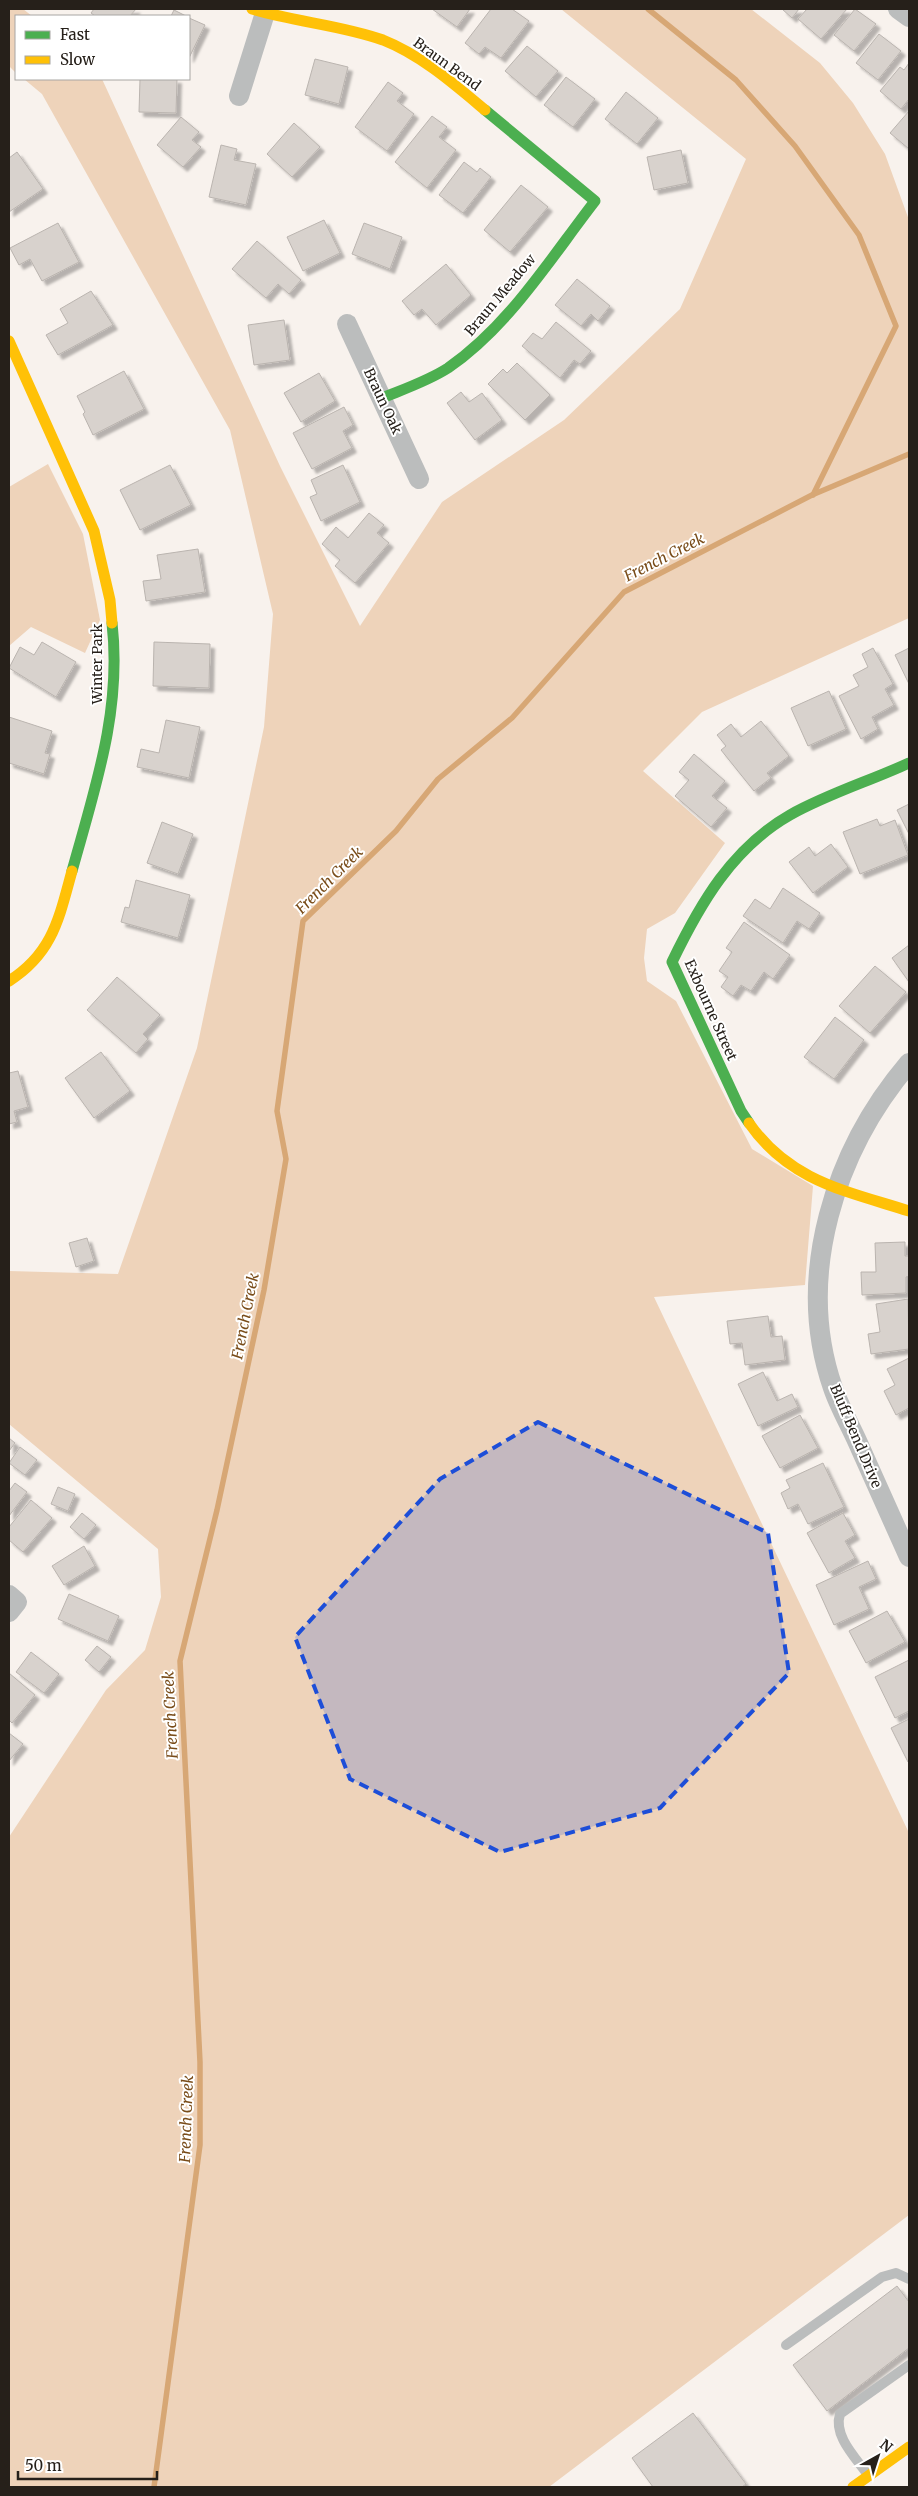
<svg xmlns="http://www.w3.org/2000/svg" width="918" height="2496" viewBox="0 0 918 2496" font-family="Merriweather,serif">
	<style>
		.green { fill: #eed3ba }
		.lines { fill: none; stroke-linecap: round; stroke-linejoin: round }
		.stream { stroke: #d7a775; stroke-width: 5.5 }
		.building { fill: #d8d2cd; stroke: #bab4af; filter: url(#shadow) }
		.lane { stroke: #bbbdbd; stroke-width: 10 }
		.street { stroke: #bbbdbd; stroke-width: 20 }
		.fast { stroke: #4caf50; stroke-width: 11 }
		.slow { stroke: #ffc107; stroke-width: 11 }
		.marked { fill: #1d4ed8; fill-opacity: 0.2; stroke: #1d4ed8; stroke-width: 4; stroke-dasharray: 10 6; stroke-linejoin: round }
		.labels { text-anchor: middle; dominant-baseline: central; stroke-width: 4; stroke-linejoin: round; paint-order: stroke }
		.street-label { font-size: 14px; fill: #26201a; stroke: #fff }
		.water-label { font-size: 15px; font-style: italic; fill: #794c19; stroke: #fff }
	</style>
	<defs>
		<filter id="shadow"><feDropShadow dx="4.5" dy="4.5" stdDeviation="1" flood-color="#0004"/></filter>
	</defs>
	<rect width="100%" height="100%" fill="#f8f2ed"/>
	<g class="green">
		<path d="M 9,9 L 23,9 L 32,16 L 16,16 L 16,73 L 9,66 Z"/>
		<path d="M 561,9 L 751,9 L 820,63 L 853,103 L 885,154 L 909,220 L 909,618 L 702,712 L 643,771 L 725,843 L 675,913 L 647,929 L 644,958 L 647,981 L 676,1001 L 752,1149 L 813,1186 L 805,1285 L 654,1297 L 909,1833 L 909,2215 L 549,2487 L 9,2487 L 9,1837 L 106,1690 L 145,1650 L 161,1597 L 158,1549 L 9,1424 L 9,1271 L 118,1274 L 197,1048 L 264,727 L 273,614 L 230,430 L 42,94 L 24,79 L 102,79 L 280,466 L 360,626 L 442,502 L 564,420 L 680,309 L 746,159 Z"/>
		<path d="M 48,464 L 83,534 L 100,620 L 85,653 L 31,627 L 9,646 L 9,487 Z"/>
	</g>
	<g class="lines">
		<g class="stream">
			<path d="M 648,9 L 736,80 L 795,146 L 859,235 L 896,326 L 813,495"/>
			<path d="M 154,2487 L 200,2145 L 200,2062 L 180,1661 L 217,1510 L 264,1290 L 286,1159 L 277,1111 L 303,921 L 396,831 L 438,779 L 512,718 L 624,592 L 812,495 L 909,454"/>
		</g>
	</g>
	<g class="building">
		<path d="M 94,9 L 136,9 L 130,16 L 95,16 L 91,13 Z"/>
		<path d="M 432,9 L 470,9 L 457,27 Z"/>
		<path d="M 491,9 L 512,9 L 529,21 L 501,58 L 485,47 L 479,54 L 465,43 Z"/>
		<path d="M 782,9 L 799,9 L 792,18 Z"/>
		<path d="M 807,9 L 847,9 L 821,39 L 798,19 Z"/>
		<path d="M 855,9 L 876,24 L 854,51 L 834,35 Z"/>
		<path d="M 174,10 L 186,16 L 171,16 Z"/>
		<path d="M 189,18 L 205,25 L 189,58 Z"/>
		<path d="M 879,34 L 901,51 L 878,80 L 856,63 Z"/>
		<path d="M 527,46 L 558,71 L 536,97 L 505,71 Z"/>
		<path d="M 315,59 L 348,67 L 339,104 L 305,95 Z"/>
		<path d="M 909,63 L 909,99 L 901,109 L 880,91 L 900,67 L 904,70 Z"/>
		<path d="M 566,77 L 595,99 L 573,127 L 544,105 Z"/>
		<path d="M 140,79 L 177,79 L 176,113 L 139,112 Z"/>
		<path d="M 388,82 L 403,93 L 397,101 L 414,114 L 387,151 L 355,127 Z"/>
		<path d="M 626,92 L 658,118 L 637,144 L 605,119 Z"/>
		<path d="M 909,111 L 909,149 L 890,133 Z"/>
		<path d="M 432,116 L 447,127 L 439,137 L 456,150 L 427,188 L 395,162 Z"/>
		<path d="M 181,117 L 199,132 L 192,140 L 201,147 L 183,167 L 157,145 Z"/>
		<path d="M 294,123 L 320,147 L 292,177 L 267,154 Z"/>
		<path d="M 221,145 L 237,149 L 234,160 L 256,164 L 246,205 L 209,197 Z"/>
		<path d="M 681,150 L 688,183 L 654,190 L 647,157 Z"/>
		<path d="M 17,152 L 43,189 L 9,212 L 9,158 Z"/>
		<path d="M 464,162 L 477,172 L 480,168 L 491,177 L 463,213 L 439,195 Z"/>
		<path d="M 521,185 L 548,207 L 510,252 L 484,230 Z"/>
		<path d="M 324,220 L 340,253 L 303,271 L 287,237 Z"/>
		<path d="M 58,223 L 79,262 L 42,281 L 30,259 L 19,265 L 10,248 Z"/>
		<path d="M 364,223 L 402,237 L 390,269 L 352,254 Z"/>
		<path d="M 257,241 L 301,280 L 289,294 L 278,284 L 266,298 L 232,269 Z"/>
		<path d="M 446,264 L 471,295 L 436,325 L 422,309 L 414,315 L 402,301 Z"/>
		<path d="M 577,279 L 610,306 L 598,321 L 591,314 L 581,326 L 555,305 Z"/>
		<path d="M 91,291 L 113,325 L 58,355 L 46,335 L 68,323 L 60,309 Z"/>
		<path d="M 284,320 L 290,360 L 254,365 L 248,325 Z"/>
		<path d="M 556,322 L 591,351 L 580,364 L 574,360 L 560,378 L 522,346 L 533,333 L 542,339 Z"/>
		<path d="M 517,363 L 550,395 L 525,420 L 488,384 L 503,369 L 507,373 Z"/>
		<path d="M 124,371 L 144,409 L 93,435 L 83,414 L 85,412 L 77,396 Z"/>
		<path d="M 319,373 L 335,401 L 301,422 L 284,393 Z"/>
		<path d="M 461,392 L 469,402 L 482,393 L 502,420 L 475,440 L 447,403 Z"/>
		<path d="M 344,407 L 353,425 L 343,431 L 352,448 L 312,469 L 293,433 Z"/>
		<path d="M 170,465 L 191,505 L 140,530 L 120,490 Z"/>
		<path d="M 343,465 L 360,502 L 321,521 L 310,497 L 317,494 L 311,480 Z"/>
		<path d="M 369,513 L 384,525 L 377,533 L 389,543 L 355,583 L 335,566 L 340,560 L 322,544 L 336,527 L 348,538 Z"/>
		<path d="M 198,549 L 205,592 L 146,601 L 143,581 L 161,579 L 157,555 Z"/>
		<path d="M 42,642 L 76,662 L 56,697 L 9,668 L 20,647 L 34,655 Z"/>
		<path d="M 154,642 L 210,644 L 209,688 L 153,686 Z"/>
		<path d="M 873,648 L 893,684 L 885,689 L 894,705 L 872,717 L 878,729 L 861,739 L 839,696 L 859,686 L 853,675 L 868,667 L 862,654 Z"/>
		<path d="M 909,648 L 909,684 L 895,655 Z"/>
		<path d="M 829,691 L 846,729 L 808,746 L 791,708 Z"/>
		<path d="M 9,717 L 52,731 L 45,753 L 50,754 L 44,774 L 9,763 Z"/>
		<path d="M 166,720 L 200,727 L 189,778 L 137,767 L 141,749 L 159,753 Z"/>
		<path d="M 761,721 L 789,756 L 767,773 L 771,778 L 754,791 L 721,750 L 726,746 L 717,735 L 731,724 L 741,737 Z"/>
		<path d="M 694,754 L 725,781 L 712,796 L 727,808 L 711,827 L 675,796 L 689,780 L 679,772 Z"/>
		<path d="M 909,804 L 909,834 L 897,810 Z"/>
		<path d="M 877,819 L 880,826 L 895,820 L 908,855 L 860,874 L 843,832 Z"/>
		<path d="M 162,822 L 193,834 L 178,874 L 147,863 Z"/>
		<path d="M 831,844 L 848,867 L 813,893 L 789,862 L 809,847 L 815,856 Z"/>
		<path d="M 136,880 L 190,895 L 178,938 L 121,922 L 125,907 L 129,908 Z"/>
		<path d="M 783,888 L 820,913 L 809,929 L 797,921 L 783,943 L 743,916 L 755,899 L 770,909 Z"/>
		<path d="M 744,922 L 790,955 L 773,979 L 764,972 L 751,991 L 741,985 L 733,996 L 721,987 L 728,977 L 719,971 L 732,952 L 726,948 Z"/>
		<path d="M 909,945 L 909,982 L 892,958 Z"/>
		<path d="M 875,966 L 906,992 L 870,1033 L 839,1006 Z"/>
		<path d="M 117,977 L 160,1015 L 143,1034 L 148,1039 L 136,1053 L 87,1010 Z"/>
		<path d="M 835,1017 L 864,1040 L 834,1079 L 804,1057 Z"/>
		<path d="M 101,1052 L 130,1091 L 94,1118 L 65,1078 Z"/>
		<path d="M 18,1071 L 28,1107 L 14,1111 L 17,1122 L 9,1124 L 9,1073 Z"/>
		<path d="M 87,1238 L 94,1261 L 76,1267 L 69,1243 Z"/>
		<path d="M 905,1242 L 905,1256 L 909,1256 L 909,1276 L 906,1277 L 906,1293 L 862,1295 L 861,1272 L 876,1272 L 875,1243 Z"/>
		<path d="M 908,1299 L 909,1349 L 871,1354 L 868,1334 L 880,1332 L 876,1304 Z"/>
		<path d="M 768,1316 L 771,1337 L 782,1336 L 785,1360 L 745,1365 L 742,1343 L 730,1344 L 727,1321 Z"/>
		<path d="M 909,1358 L 909,1408 L 896,1415 L 884,1391 L 895,1385 L 887,1369 Z"/>
		<path d="M 763,1372 L 777,1401 L 792,1394 L 798,1407 L 758,1426 L 738,1384 Z"/>
		<path d="M 800,1415 L 818,1448 L 780,1468 L 762,1436 Z"/>
		<path d="M 9,1438 L 15,1443 L 9,1451 Z"/>
		<path d="M 20,1447 L 37,1460 L 25,1475 L 9,1463 Z"/>
		<path d="M 823,1463 L 844,1507 L 808,1524 L 798,1504 L 788,1509 L 781,1493 L 790,1488 L 786,1480 Z"/>
		<path d="M 15,1483 L 27,1492 L 9,1516 L 9,1491 Z"/>
		<path d="M 58,1487 L 75,1494 L 68,1511 L 51,1504 Z"/>
		<path d="M 31,1500 L 52,1518 L 23,1552 L 9,1540 L 9,1527 Z"/>
		<path d="M 82,1513 L 96,1525 L 84,1539 L 70,1527 Z"/>
		<path d="M 843,1513 L 855,1535 L 845,1541 L 855,1558 L 829,1573 L 807,1533 Z"/>
		<path d="M 84,1546 L 95,1566 L 64,1585 L 52,1566 Z"/>
		<path d="M 868,1561 L 876,1579 L 859,1587 L 869,1609 L 834,1625 L 816,1585 Z"/>
		<path d="M 69,1594 L 119,1616 L 108,1641 L 58,1619 Z"/>
		<path d="M 887,1611 L 905,1642 L 866,1663 L 849,1631 Z"/>
		<path d="M 97,1646 L 111,1657 L 99,1672 L 85,1660 Z"/>
		<path d="M 31,1652 L 59,1674 L 44,1693 L 16,1672 Z"/>
		<path d="M 909,1660 L 909,1711 L 895,1718 L 875,1677 Z"/>
		<path d="M 9,1673 L 35,1695 L 12,1723 L 9,1720 Z"/>
		<path d="M 909,1719 L 909,1761 L 908,1762 L 891,1728 Z"/>
		<path d="M 9,1733 L 23,1744 L 9,1761 Z"/>
		<path d="M 897,2286 L 909,2302 L 909,2348 L 827,2411 L 793,2365 Z"/>
		<path d="M 693,2413 L 746,2484 L 742,2487 L 653,2487 L 632,2458 Z"/>
	</g>
	<g class="lines">
		<g class="lane">
			<path d="M 786,2345 L 882,2277 L 896,2273 L 909,2279"/>
			<path d="M 868,2475 C 856,2458 833,2436 840,2414 L 909,2365"/>
		</g>
		<g class="street">
			<path d="M 898,9 L 909,17"/>
			<path d="M 239,96 L 265,13"/>
			<path d="M 347,324 L 419,479"/>
			<path d="M 909,1063 C 835,1150 794,1276 833,1388 C 839,1406 850,1425 858,1443 C 875,1481 892,1519 909,1557"/>
			<path d="M 9,1595 L 17,1602 L 9,1612"/>
		</g>
		<g class="fast">
			<path d="M 382,398 C 404,389 428,381 448,368 C 509,326 550,259 595,201 L 485,110"/>
			<path d="M 72,871 C 95,788 122,710 112,623"/>
			<path d="M 749,1123 L 741,1111 L 672,962 C 700,904 732,848 790,815 C 827,794 870,781 909,763"/>
		</g>
		<g class="slow">
			<path d="M 252,9 C 295,22 341,25 383,40 C 421,55 454,84 485,110"/>
			<path d="M 9,341 L 94,531 L 110,600 L 112,623"/>
			<path d="M 9,981 C 53,953 59,918 72,871"/>
			<path d="M 749,1123 C 789,1181 846,1191 909,1211"/>
			<path d="M 853,2487 L 909,2447"/>
		</g>
	</g>
	<path class="marked" d="M 538,1422 L 768,1533 L 789,1673 L 660,1808 L 500,1852 L 350,1779 L 295,1637 L 440,1479 Z"/>
	<g class="labels">
		<g class="street-label">
			<text transform="translate(447 64) rotate(36)">Braun Bend</text>
			<text transform="translate(500 295) rotate(-50)">Braun Meadow</text>
			<text transform="translate(383 401) rotate(65)">Braun Oak</text>
			<text transform="translate(97 664) rotate(-90)">Winter Park</text>
			<text transform="translate(711 1010) rotate(66)">Exbourne Street</text>
			<text transform="translate(856 1436) rotate(67)">Bluff Bend Drive</text>
		</g>
		<g class="water-label">
			<text transform="translate(664 557) rotate(-27)">French Creek</text>
			<text transform="translate(329 880) rotate(-45)">French Creek</text>
			<text transform="translate(245 1316) rotate(-79)">French Creek</text>
			<text transform="translate(170 1715) rotate(-93)">French Creek</text>
			<text transform="translate(186 2119) rotate(-88)">French Creek</text>
		</g>
	</g>
	<rect width="918" height="2496" fill="none" stroke="#26201a" stroke-width="20"/>
	<rect x="15" y="15" width="175" height="65" fill="#ffffff" stroke="#a8a6a3"/>
	<rect x="25" y="31" width="25" height="8" fill="#4caf50" stroke="#a8a6a3"/>
	<text x="60" y="40" font-size="15" fill="#26201a">Fast</text>
	<rect x="25" y="56" width="25" height="8" fill="#ffc107" stroke="#a8a6a3"/>
	<text x="60" y="65" font-size="15" fill="#26201a">Slow</text>
	<g transform="translate(878 2456) rotate(39)" stroke="#ffffff" stroke-width="4" paint-order="stroke">
	<path d="M0-4L9 19L0 12L-9 19Z" fill="#26201a"/>
	<text y="-8" font-size="14" font-weight="bold" text-anchor="middle" fill="#26201a">N</text>
	</g>
	<path d="M18 2471v8h139v-8" fill="none" stroke="#26201a" stroke-width="2.5"/>
	<text x="25" y="2471" font-size="15" fill="#26201a" stroke="#ffffff" stroke-width="4" paint-order="stroke">50 m</text>
</svg>
